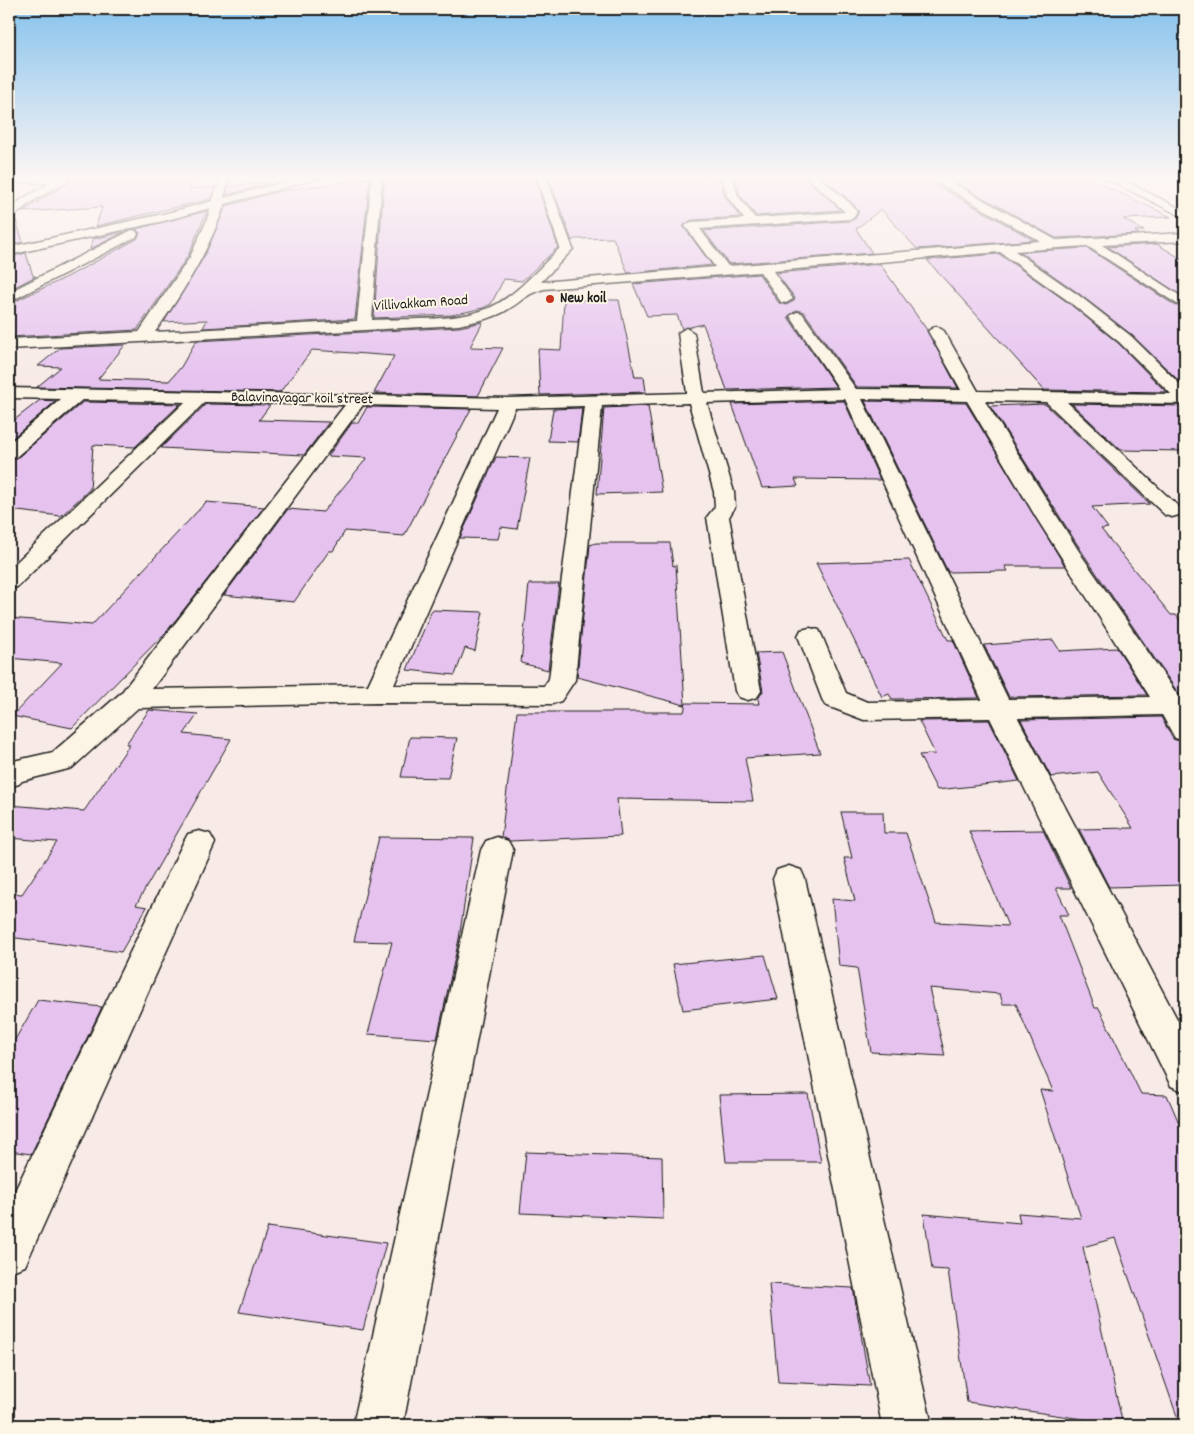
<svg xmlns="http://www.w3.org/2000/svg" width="1194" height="1434" viewBox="0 0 1194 1434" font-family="Dekko,sans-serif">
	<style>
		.building { fill: #e6c3ef; stroke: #1c1c1c }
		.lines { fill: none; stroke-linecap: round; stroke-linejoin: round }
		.minor-casing { stroke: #1c1c1c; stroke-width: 3 }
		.major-casing { stroke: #1c1c1c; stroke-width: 3 }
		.minor { fill: #fcf5e5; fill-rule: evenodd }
		.major { fill: #fcf5e5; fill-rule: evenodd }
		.poi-dot { fill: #c8321e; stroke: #fcf5e5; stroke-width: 2 }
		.labels { text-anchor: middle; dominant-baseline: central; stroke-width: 4; stroke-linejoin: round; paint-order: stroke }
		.far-poi-label { font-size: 15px; font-weight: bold; fill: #1c1c1c; stroke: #fcf5e5; text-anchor: start }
		.far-street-label { font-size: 15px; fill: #1c1c1c; stroke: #fcf5e5 }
	</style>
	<rect width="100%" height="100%" fill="#f8ebe7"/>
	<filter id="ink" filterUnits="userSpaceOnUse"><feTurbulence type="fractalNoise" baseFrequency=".02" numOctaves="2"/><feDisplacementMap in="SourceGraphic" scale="10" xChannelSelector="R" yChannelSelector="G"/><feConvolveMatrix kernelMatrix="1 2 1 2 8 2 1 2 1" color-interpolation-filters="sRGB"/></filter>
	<g filter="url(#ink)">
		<g class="building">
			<path d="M 73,176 L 202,176 L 189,189 L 215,187 L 211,199 L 96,226 L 102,207 L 22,212 L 69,182 L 69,178 Z"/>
			<path d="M 438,176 L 534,176 L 558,247 L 522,281 L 504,279 L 491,304 L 483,308 L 452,315 L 374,318 L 384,181 L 438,179 Z"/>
			<path d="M 548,176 L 606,176 L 608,180 L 720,176 L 725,197 L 740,217 L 691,220 L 683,226 L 712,265 L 628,273 L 613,238 L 575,239 L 572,241 Z"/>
			<path d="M 734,176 L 804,176 L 841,210 L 756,216 L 740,195 Z"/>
			<path d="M 821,176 L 869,176 L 869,179 L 922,177 L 1034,240 L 917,249 L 881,209 L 856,229 L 872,253 L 729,264 L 704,231 L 850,221 L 855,219 L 859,212 L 852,203 Z"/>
			<path d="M 1047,176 L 1085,176 L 1171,217 L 1123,219 L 1144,231 L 1135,231 L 1139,234 L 1056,238 L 955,182 Z"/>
			<path d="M 370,178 L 355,319 L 203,328 L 207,320 L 164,322 L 205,255 L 226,206 L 284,190 L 347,182 L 348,179 Z"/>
			<path d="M 265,183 L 268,184 L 226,195 L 229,186 Z"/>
			<path d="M 207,211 L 188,256 L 137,330 L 9,337 L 9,304 L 67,277 L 137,239 L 140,233 L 136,229 Z"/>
			<path d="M 16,220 L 23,242 L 9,245 L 9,222 Z"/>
			<path d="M 125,232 L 90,249 L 93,239 Z"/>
			<path d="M 1157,244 L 1185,261 L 1185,298 L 1108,247 Z"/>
			<path d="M 1087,248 L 1176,306 L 1182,305 L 1185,302 L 1185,387 L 1132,335 L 1078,293 L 1020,252 Z"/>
			<path d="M 26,253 L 33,276 L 36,276 L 9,290 L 9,257 Z"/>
			<path d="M 999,254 L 1066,301 L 1118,343 L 1166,392 L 1044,390 L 927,260 Z"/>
			<path d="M 880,264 L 927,330 L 958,388 L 857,387 L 804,312 L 797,310 L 788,317 L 836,387 L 727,390 L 703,324 L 682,329 L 677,315 L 647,316 L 633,284 L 759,274 L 779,303 L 786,305 L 794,301 L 795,298 L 776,273 Z"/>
			<path d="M 564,300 L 619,300 L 635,377 L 644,377 L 646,392 L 540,395 L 538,349 L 561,350 Z"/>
			<path d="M 483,322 L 470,347 L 503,348 L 478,396 L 374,393 L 394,356 L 312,350 L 280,392 L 37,387 L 61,367 L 38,366 L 60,348 L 125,345 L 98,379 L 169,381 L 181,367 L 196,341 L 459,327 Z"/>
			<path d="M 40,400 L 56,401 L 9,441 L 9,424 Z"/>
			<path d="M 844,401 L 880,480 L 795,479 L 798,486 L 762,488 L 732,404 Z"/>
			<path d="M 865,401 L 966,403 L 1065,566 L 1005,566 L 1008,571 L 948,572 Z"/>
			<path d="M 83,402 L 180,404 L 135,447 L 93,445 L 90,489 L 61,516 L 9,510 L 9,461 L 17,458 Z"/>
			<path d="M 206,404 L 270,405 L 259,420 L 329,422 L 304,455 L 161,448 Z"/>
			<path d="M 1045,404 L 1150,504 L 1092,507 L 1108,528 L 1101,529 L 1171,615 L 1176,615 L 1185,627 L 1185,703 L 1084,555 L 990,406 Z"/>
			<path d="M 1072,404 L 1185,406 L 1185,451 L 1121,450 Z"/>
			<path d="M 648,406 L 662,492 L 597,494 L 604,408 Z"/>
			<path d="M 367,407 L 471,409 L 404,536 L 345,531 L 333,551 L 329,551 L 294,602 L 224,595 L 288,509 L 323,512 L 367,458 L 328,456 L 352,423 L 358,423 Z"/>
			<path d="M 582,408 L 578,442 L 548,441 L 553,409 Z"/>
			<path d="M 496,457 L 530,458 L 517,529 L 501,527 L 498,539 L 460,538 Z"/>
			<path d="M 206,502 L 264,507 L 167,631 L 72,728 L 12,716 L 62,663 L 9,658 L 9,618 L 92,625 Z"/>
			<path d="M 596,543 L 670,543 L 673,566 L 676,565 L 685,705 L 577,677 L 590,545 Z"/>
			<path d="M 909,560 L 948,640 L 953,640 L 979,698 L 892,699 L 889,694 L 882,697 L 816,563 Z"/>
			<path d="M 529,584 L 559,584 L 548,670 L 521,663 Z"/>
			<path d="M 432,610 L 483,612 L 475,651 L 465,648 L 455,675 L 407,670 Z"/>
			<path d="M 1053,640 L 1060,651 L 1117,648 L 1147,695 L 1009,697 L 984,645 Z"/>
			<path d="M 782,652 L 820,753 L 745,758 L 753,801 L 617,799 L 621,836 L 510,841 L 501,837 L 517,712 L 684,712 L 686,703 L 759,704 L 758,699 L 763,691 L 756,653 Z"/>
			<path d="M 149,710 L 198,714 L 184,734 L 231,739 L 136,905 L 147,907 L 121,952 L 9,937 L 9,893 L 22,894 L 57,842 L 9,838 L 9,805 L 84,811 L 130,744 L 126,744 Z"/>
			<path d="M 1161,717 L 1173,739 L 1185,743 L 1185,885 L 1109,887 L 1079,829 L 1133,828 L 1098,772 L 1051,777 L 1021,720 Z"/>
			<path d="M 989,720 L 1019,781 L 937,790 L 919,755 L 935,754 L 919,721 Z"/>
			<path d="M 410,737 L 457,738 L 448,778 L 401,777 Z"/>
			<path d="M 841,812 L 883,812 L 884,833 L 906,833 L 936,922 L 1008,926 L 969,831 L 1043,830 L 1071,888 L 1056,888 L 1069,915 L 1059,915 L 1095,1008 L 1099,1008 L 1141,1094 L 1167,1095 L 1185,1137 L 1185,1425 L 1180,1425 L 1115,1238 L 1083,1247 L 1123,1425 L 967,1402 L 948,1270 L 932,1269 L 924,1214 L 1020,1223 L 1018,1213 L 1081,1218 L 1040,1090 L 1053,1091 L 1016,1004 L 1003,1004 L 1000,994 L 929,988 L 945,1056 L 871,1052 L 857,968 L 839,966 L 832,899 L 855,901 L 844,858 L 852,858 Z"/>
			<path d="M 379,837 L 474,838 L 459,939 L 437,1039 L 368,1034 L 392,942 L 354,941 Z"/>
			<path d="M 765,955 L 778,999 L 683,1010 L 673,964 Z"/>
			<path d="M 38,1000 L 102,1007 L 31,1154 L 9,1151 L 9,1050 Z"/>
			<path d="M 808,1094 L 821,1162 L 726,1162 L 719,1095 Z"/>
			<path d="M 526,1152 L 662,1157 L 663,1219 L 520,1213 Z"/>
			<path d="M 268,1227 L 386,1243 L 363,1330 L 239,1312 Z"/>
			<path d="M 769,1284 L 853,1288 L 870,1386 L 778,1382 Z"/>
		</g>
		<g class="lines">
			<defs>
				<g id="minor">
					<path d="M 9,176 L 63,177 L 68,180 L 30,203 L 9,220 L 9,210 L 22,199 L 50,183 L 9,182 Z"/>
					<path d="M 220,176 L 230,176 L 224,197 L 225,203 C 209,251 184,291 155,332 L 357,321 L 372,176 L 382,176 L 372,320 C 409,318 464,323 497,304 C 521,290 540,267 560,248 L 536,176 L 546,176 L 573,249 L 541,282 L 715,267 L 685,226 L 691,222 L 744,219 L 727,196 L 722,176 L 732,176 L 738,196 L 755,218 L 845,212 L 806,176 L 818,176 L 851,204 L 857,212 L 854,217 L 850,219 L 700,229 L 728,266 L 1040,241 L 926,176 L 940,176 L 1056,240 L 1185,233 L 1185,241 L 1102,245 L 1182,297 L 1184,300 L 1182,303 L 1177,304 L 1087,246 L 1015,251 L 1077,294 L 1131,336 L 1185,389 L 1185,404 L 1067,402 L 1179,507 L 1183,511 L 1179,515 L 1172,517 L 1165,515 L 1046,402 L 985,401 L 1082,556 L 1185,706 L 1185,741 L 1175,738 L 1162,715 L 1018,718 L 1185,1034 L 1185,1092 L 1171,1086 L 990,718 L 864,720 L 825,705 L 822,699 L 798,636 L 801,630 L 810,628 L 819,630 L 822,636 L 846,693 L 867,702 L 982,700 L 845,399 L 707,403 L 734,492 L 735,507 L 729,517 L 761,691 L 757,697 L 748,700 L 739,697 L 735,691 L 707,517 L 715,507 L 714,492 L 689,403 L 602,406 L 575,680 L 561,701 L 552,704 L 377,703 L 138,708 L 72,768 L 22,781 L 19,784 L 9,787 L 9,762 L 53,752 L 121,693 L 345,405 L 205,402 L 17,587 L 9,589 L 9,569 L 185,402 L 82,400 L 16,457 L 9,459 L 9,443 L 61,399 L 9,398 L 9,388 L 508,398 L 687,393 L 678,333 L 686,328 L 694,333 L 704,393 L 839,389 L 790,316 L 797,312 L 802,313 L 856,389 L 961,390 L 928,331 L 936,326 L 944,331 L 978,391 L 1171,394 L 1119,342 L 1067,300 L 1000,252 L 773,271 L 793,299 L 786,303 L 781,302 L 760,272 L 544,289 C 525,294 523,301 507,310 C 493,319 475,321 459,325 L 9,349 L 9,339 L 139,332 L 190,257 L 206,222 ZM 862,399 L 967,401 L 1037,519 L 1150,697 L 1008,699 ZM 363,405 L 497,408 L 368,685 L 152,689 ZM 584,406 L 549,679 L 544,686 L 394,685 L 515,408 Z"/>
					<path d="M 1101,176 L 1115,176 L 1185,211 L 1185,218 Z"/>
					<path d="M 199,831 L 210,834 L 215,843 L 25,1266 L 9,1272 L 9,1203 L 183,843 L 188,834 Z"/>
					<path d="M 497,837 L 508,841 L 513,850 L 403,1425 L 353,1425 L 481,850 L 486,841 Z"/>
					<path d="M 789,866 L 801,870 L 805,879 L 932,1425 L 882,1425 L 773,879 L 777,870 Z"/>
				</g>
				<g id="major">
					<path d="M 307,176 L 326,176 L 164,221 L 9,255 L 9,247 L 163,214 Z"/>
					<path d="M 132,230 L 136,231 L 138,234 L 136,237 L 9,302 L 9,292 Z"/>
				</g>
			</defs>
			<use href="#minor" class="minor-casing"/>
			<use href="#major" class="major-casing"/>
			<use href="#minor" class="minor"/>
			<use href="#major" class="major"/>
		</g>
	</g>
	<linearGradient id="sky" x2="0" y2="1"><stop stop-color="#85c2ed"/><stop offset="0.47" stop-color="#fcf6f4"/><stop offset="1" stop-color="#fcf6f4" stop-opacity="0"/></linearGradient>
	<rect width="1194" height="377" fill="url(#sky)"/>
	<circle class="poi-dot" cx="550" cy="299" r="5"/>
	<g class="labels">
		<g class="far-poi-label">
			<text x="560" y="299">New koil</text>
		</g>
		<g class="far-street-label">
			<text transform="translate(421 304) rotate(-4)">Villivakkam Road</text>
			<text transform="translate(302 399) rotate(1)">Balavinayagar koil street</text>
		</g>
	</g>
	<rect width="1194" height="1434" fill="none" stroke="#fcf5e5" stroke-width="30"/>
	<rect x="15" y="15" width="1164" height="1404" fill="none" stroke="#1c1c1c" stroke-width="2" filter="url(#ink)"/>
</svg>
